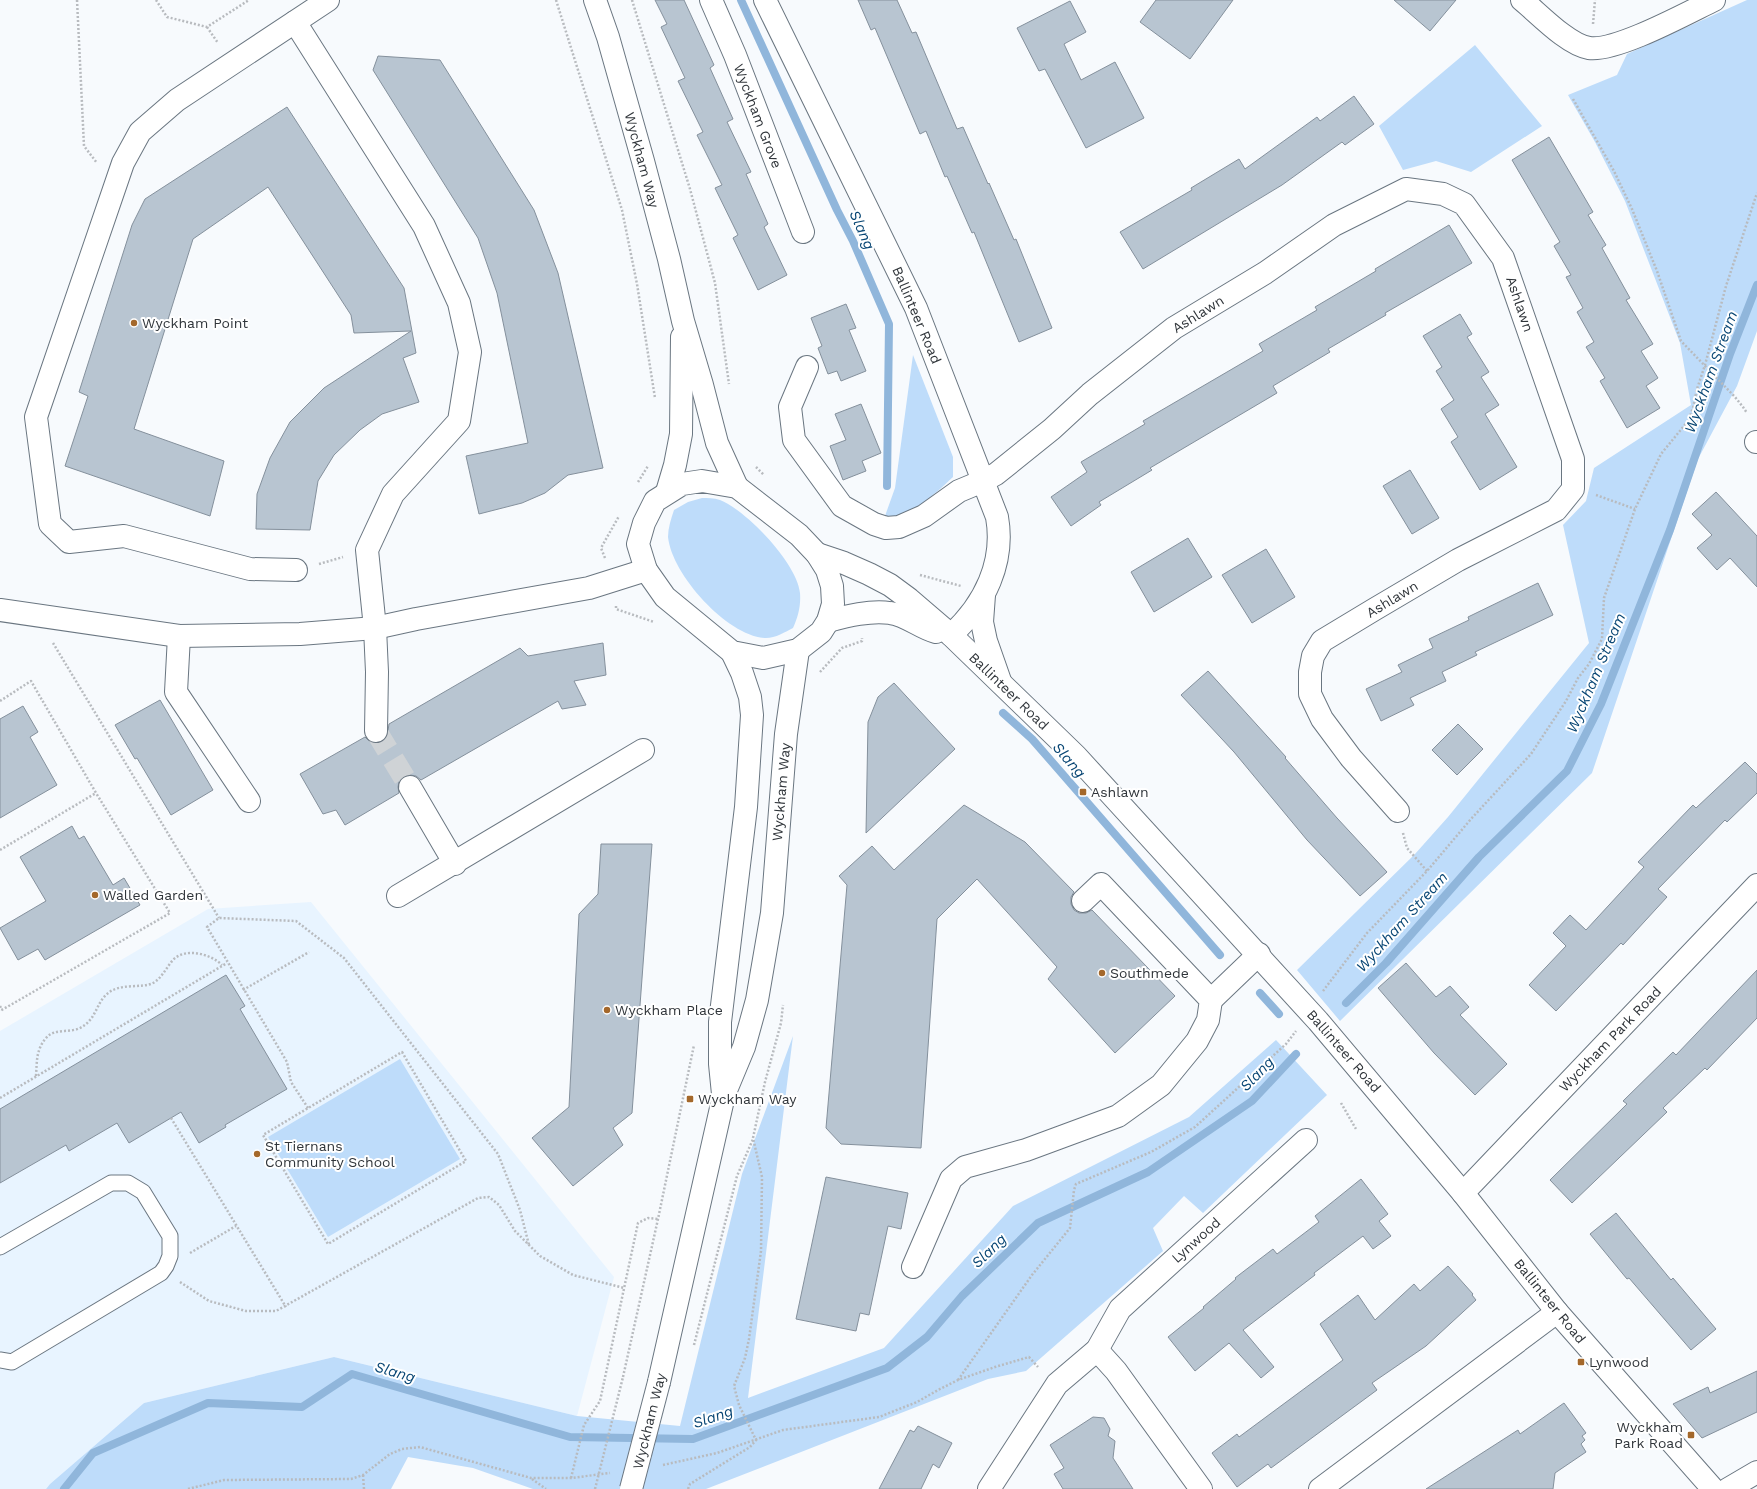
<svg xmlns="http://www.w3.org/2000/svg" width="1757" height="1489" viewBox="0 0 1757 1489" font-family="'Work Sans',sans-serif">
	<style>
		.built { fill: #e8f4ff }
		.green { fill: #bedcfa }
		.lines { fill: none; stroke-linecap: round; stroke-linejoin: round }
		.stream { stroke: #90b6db; stroke-width: 8 }
		.building { fill: #b8c5d1; stroke: #84909c }
		.minor-tunnel { stroke: #cfd3d6; stroke-width: 22; stroke-dasharray: 22 11; stroke-linecap: butt }
		.service-casing { stroke: #6a7681; stroke-width: 17 }
		.minor-casing { stroke: #6a7681; stroke-width: 24 }
		.tertiary-casing { stroke: #6a7681; stroke-width: 24 }
		.secondary-casing { stroke: #6a7681; stroke-width: 24 }
		.path { stroke: #b8bbbf; stroke-width: 2.5; stroke-dasharray: 2 2; stroke-linecap: butt }
		.service { stroke: #fff; stroke-width: 15 }
		.minor { stroke: #fff; stroke-width: 22 }
		.tertiary { stroke: #fff; stroke-width: 22 }
		.secondary { stroke: #fff; stroke-width: 22 }
		.secondary-bridge-casing { stroke: #6a7681; stroke-width: 24; stroke-linecap: butt }
		.path-bridge { stroke: #b8bbbf; stroke-width: 2.5; stroke-dasharray: 2 2; stroke-linecap: butt }
		.secondary-bridge { stroke: #fff; stroke-width: 22 }
		.poi-dot { fill: #a4682b; stroke: #fff; stroke-width: 1.5 }
		.labels { text-anchor: middle; dominant-baseline: central; stroke-width: 4; stroke-linejoin: round; paint-order: stroke }
		.street-label { font-size: 14px; fill: #30353a; stroke: #fff }
		.poi-label { font-size: 14px; fill: #30353a; stroke: #fff; text-anchor: start }
		.water-label { font-size: 15px; font-style: italic; fill: #084674; stroke: #fff }
	</style>
	<rect width="100%" height="100%" fill="#f7fafd"/>
	<path class="built" d="M 311,902 L 614,1277 L 577,1416 L 334,1357 L 144,1403 L 50,1484 L 46,1489 L 0,1489 L 0,1031 L 208,909 Z"/>
	<g class="green">
		<path d="M 1747,0 L 1757,0 L 1757,331 L 1737,386 L 1698,459 L 1592,773 L 1340,1021 L 1297,970 L 1415,854 L 1448,817 L 1589,643 L 1563,525 L 1586,501 L 1594,468 L 1691,405 L 1680,343 L 1625,201 L 1595,142 L 1568,95 L 1617,75 L 1627,54 Z"/>
		<path d="M 1475,45 L 1542,126 L 1471,172 L 1436,161 L 1403,170 L 1379,126 Z"/>
		<path d="M 913,355 L 953,457 L 953,477 C 938,491 917,511 898,516 C 894,517 889,516 885,516 L 895,488 Z"/>
		<path d="M 702,498 C 707,498 714,498 720,500 C 747,511 797,563 800,593 C 801,606 798,617 793,628 C 785,632 774,639 764,638 C 727,635 672,575 668,537 C 668,528 671,519 674,510 L 688,502 Z"/>
		<path d="M 793,1036 L 748,1398 L 884,1348 L 1013,1206 L 1189,1117 L 1276,1040 L 1327,1095 L 1203,1213 L 1184,1196 L 1153,1228 L 1163,1251 L 1026,1371 L 988,1379 L 706,1489 L 533,1489 L 473,1468 L 408,1457 L 391,1489 L 46,1489 L 50,1484 L 144,1403 L 334,1357 L 577,1416 L 680,1426 L 742,1174 Z"/>
		<path d="M 400,1059 L 460,1159 L 328,1237 L 268,1137 Z"/>
	</g>
	<g class="lines">
		<g class="stream">
			<path d="M 741,0 L 837,210 L 853,241 L 889,324 L 887,486"/>
			<path d="M 1003,713 L 1032,739 L 1220,955"/>
			<path d="M 1260,993 L 1279,1014"/>
			<path d="M 1346,1003 L 1386,963 L 1479,857 L 1567,771 L 1601,704 L 1670,530 L 1730,354 L 1757,285"/>
			<path d="M 64,1489 L 93,1453 L 208,1403 L 302,1407 L 352,1374 L 570,1437 L 693,1439 L 887,1368 L 927,1337 L 962,1296 L 1038,1223 L 1148,1172 L 1252,1101 L 1296,1054"/>
		</g>
	</g>
	<g class="building">
		<path d="M 655,0 L 684,0 L 714,65 L 710,68 L 733,119 L 727,122 L 751,172 L 746,174 L 768,224 L 764,227 L 787,275 L 758,290 L 733,238 L 738,235 L 715,188 L 722,185 L 697,135 L 703,132 L 678,81 L 685,78 L 661,27 L 667,24 Z"/>
		<path d="M 858,0 L 897,0 L 912,33 L 916,32 L 957,129 L 963,127 L 988,184 L 989,183 L 1014,240 L 1016,239 L 1052,328 L 1019,342 L 974,232 L 972,233 L 947,176 L 945,177 L 926,131 L 920,134 L 875,28 L 871,30 Z"/>
		<path d="M 1156,0 L 1233,0 L 1190,59 L 1140,22 Z"/>
		<path d="M 1394,0 L 1456,0 L 1430,31 Z"/>
		<path d="M 1070,1 L 1086,32 L 1064,44 L 1081,80 L 1115,62 L 1144,118 L 1086,148 L 1045,69 L 1039,71 L 1017,28 Z"/>
		<path d="M 378,56 L 440,60 L 534,210 L 558,273 L 603,468 L 568,475 L 545,493 L 522,503 L 479,514 L 466,456 L 528,443 L 497,293 L 478,238 L 373,70 Z"/>
		<path d="M 1354,96 L 1374,124 L 1345,145 L 1342,142 L 1282,185 L 1143,269 L 1120,232 L 1192,190 L 1191,188 L 1239,159 L 1245,169 L 1317,117 L 1320,121 Z"/>
		<path d="M 287,107 L 404,288 L 416,353 L 403,358 L 419,402 L 382,414 L 360,430 L 334,455 L 318,481 L 310,530 L 256,529 L 257,494 L 270,458 L 290,422 L 324,388 L 411,331 L 354,333 L 351,315 L 268,187 L 193,239 L 134,429 L 224,461 L 210,516 L 65,466 L 88,396 L 79,392 L 132,225 L 145,199 Z"/>
		<path d="M 1549,137 L 1593,212 L 1588,215 L 1606,245 L 1602,248 L 1630,298 L 1626,300 L 1653,344 L 1641,351 L 1658,378 L 1646,386 L 1660,408 L 1627,428 L 1600,381 L 1605,378 L 1586,347 L 1594,342 L 1577,312 L 1583,308 L 1566,277 L 1571,275 L 1554,246 L 1560,242 L 1512,160 Z"/>
		<path d="M 1449,225 L 1472,263 L 1385,313 L 1386,315 L 1328,349 L 1330,352 L 1273,386 L 1277,393 L 1150,468 L 1152,470 L 1099,502 L 1101,505 L 1071,526 L 1051,497 L 1087,472 L 1081,462 L 1145,424 L 1143,421 L 1263,351 L 1259,344 L 1317,310 L 1315,307 L 1376,271 L 1375,269 Z"/>
		<path d="M 846,304 L 856,328 L 849,330 L 866,371 L 841,381 L 837,371 L 828,374 L 818,348 L 822,346 L 811,318 Z"/>
		<path d="M 1460,314 L 1472,334 L 1467,337 L 1489,372 L 1481,377 L 1499,405 L 1485,414 L 1517,467 L 1480,490 L 1451,442 L 1458,437 L 1441,409 L 1454,400 L 1436,371 L 1442,367 L 1423,336 Z"/>
		<path d="M 861,404 L 881,453 L 862,461 L 866,471 L 843,480 L 830,446 L 846,440 L 835,414 Z"/>
		<path d="M 1410,470 L 1439,518 L 1412,534 L 1383,486 Z"/>
		<path d="M 1716,492 L 1757,536 L 1757,587 L 1730,558 L 1717,570 L 1697,548 L 1712,535 L 1692,514 Z"/>
		<path d="M 1188,538 L 1212,577 L 1154,612 L 1131,572 Z"/>
		<path d="M 1266,549 L 1295,597 L 1252,623 L 1222,575 Z"/>
		<path d="M 1538,583 L 1553,615 L 1475,652 L 1477,655 L 1442,672 L 1446,681 L 1410,698 L 1414,705 L 1381,721 L 1366,689 L 1402,672 L 1398,665 L 1433,648 L 1429,639 L 1469,620 L 1468,617 Z"/>
		<path d="M 603,643 L 606,675 L 574,681 L 586,705 L 562,709 L 558,701 L 421,780 L 416,776 L 410,775 L 404,776 L 399,781 L 398,787 L 399,793 L 345,825 L 336,810 L 323,814 L 300,774 L 365,737 L 369,741 L 375,743 L 382,742 L 387,737 L 389,724 L 520,648 L 528,656 Z"/>
		<path d="M 1208,671 L 1286,757 L 1285,758 L 1337,818 L 1387,872 L 1360,896 L 1307,840 L 1234,752 L 1181,695 Z"/>
		<path d="M 894,683 L 955,749 L 866,833 L 868,722 L 878,697 Z"/>
		<path d="M 160,700 L 213,790 L 171,815 L 137,758 L 135,759 L 115,725 Z"/>
		<path d="M 23,706 L 38,732 L 30,737 L 57,785 L 0,818 L 0,719 Z"/>
		<path d="M 1458,724 L 1483,749 L 1457,775 L 1432,750 Z"/>
		<path d="M 1745,762 L 1757,774 L 1757,793 L 1727,822 L 1725,820 L 1658,889 L 1667,897 L 1623,945 L 1621,943 L 1556,1011 L 1529,985 L 1566,946 L 1553,933 L 1570,915 L 1586,930 L 1644,867 L 1638,862 L 1693,805 L 1696,808 Z"/>
		<path d="M 964,805 L 1025,842 L 1074,892 L 1071,897 L 1071,904 L 1074,910 L 1079,913 L 1086,913 L 1092,910 L 1175,996 L 1115,1053 L 1048,979 L 1057,967 L 977,879 L 937,919 L 921,1148 L 841,1144 L 826,1128 L 847,885 L 839,876 L 872,846 L 894,870 Z"/>
		<path d="M 72,826 L 79,839 L 84,836 L 113,885 L 124,878 L 140,905 L 45,960 L 38,949 L 18,960 L 0,928 L 46,901 L 20,857 Z"/>
		<path d="M 601,844 L 652,844 L 632,1113 L 613,1128 L 623,1145 L 573,1186 L 532,1138 L 569,1107 L 579,914 L 598,894 Z"/>
		<path d="M 1406,963 L 1436,997 L 1450,986 L 1469,1007 L 1460,1015 L 1507,1064 L 1475,1095 L 1434,1053 L 1378,988 Z"/>
		<path d="M 1757,970 L 1757,1018 L 1707,1070 L 1705,1068 L 1663,1108 L 1667,1112 L 1572,1203 L 1550,1180 L 1627,1104 L 1623,1101 L 1673,1052 L 1676,1055 Z"/>
		<path d="M 226,975 L 245,1006 L 240,1009 L 287,1089 L 225,1125 L 226,1127 L 199,1143 L 181,1112 L 129,1143 L 117,1123 L 69,1151 L 66,1145 L 0,1183 L 0,1109 Z"/>
		<path d="M 826,1177 L 908,1193 L 901,1229 L 888,1226 L 869,1315 L 860,1313 L 856,1331 L 796,1319 Z"/>
		<path d="M 1361,1179 L 1388,1214 L 1379,1221 L 1391,1236 L 1373,1249 L 1363,1236 L 1314,1273 L 1315,1275 L 1243,1330 L 1274,1367 L 1261,1378 L 1229,1343 L 1195,1371 L 1168,1337 L 1204,1308 L 1203,1307 L 1236,1279 L 1235,1278 L 1273,1249 L 1277,1254 L 1319,1222 L 1315,1216 Z"/>
		<path d="M 1616,1213 L 1671,1280 L 1673,1278 L 1716,1329 L 1691,1350 L 1629,1278 L 1627,1279 L 1590,1234 Z"/>
		<path d="M 1448,1266 L 1473,1294 L 1472,1295 L 1476,1300 L 1426,1346 L 1372,1383 L 1377,1390 L 1271,1468 L 1268,1464 L 1237,1487 L 1212,1453 L 1237,1434 L 1239,1437 L 1343,1360 L 1320,1324 L 1358,1295 L 1375,1320 L 1414,1284 L 1420,1291 Z"/>
		<path d="M 1757,1371 L 1757,1412 L 1702,1438 L 1673,1404 L 1708,1387 L 1710,1393 Z"/>
		<path d="M 1564,1403 L 1586,1433 L 1582,1436 L 1585,1440 L 1581,1444 L 1586,1452 L 1555,1473 L 1553,1489 L 1426,1489 L 1518,1430 L 1520,1434 Z"/>
		<path d="M 1093,1417 L 1104,1418 L 1110,1429 L 1108,1436 L 1115,1441 L 1113,1458 L 1133,1489 L 1063,1489 L 1054,1474 L 1064,1468 L 1050,1445 Z"/>
		<path d="M 918,1426 L 952,1443 L 939,1468 L 933,1464 L 921,1489 L 879,1489 L 910,1430 L 914,1432 Z"/>
	</g>
	<g class="lines">
		<path class="minor-tunnel" d="M 376,731 L 410,787"/>
		<defs>
			<path id="service" d="M 0,1247 L 111,1183 L 128,1183 L 143,1192 L 170,1236 L 170,1256 L 166,1266 L 161,1273 L 12,1362 L 0,1360"/>
			<g id="minor">
				<path d="M 711,0 L 735,55 L 803,232"/>
				<path d="M 765,0 L 916,308 L 997,517 C 1005,562 985,604 951,635"/>
				<path d="M 1522,0 C 1538,13 1568,45 1589,48 C 1616,52 1687,13 1714,0"/>
				<path d="M 295,22 L 424,226 L 459,303 L 470,352 L 459,421 L 393,494 L 367,550 L 375,628 L 377,672 L 376,731"/>
				<path d="M 807,367 L 790,407 L 794,440 L 842,506 L 874,524 L 886,528 L 899,527 L 924,516 L 959,491 L 983,481 L 996,474 L 1052,429 L 1090,394 L 1174,328 L 1265,273 L 1334,225 L 1406,189 L 1443,194 L 1464,204 L 1503,258 L 1573,459 L 1573,489 L 1556,510 L 1458,560 L 1375,609 L 1322,641 L 1313,656 L 1310,672 L 1310,694 L 1322,719 L 1351,758 L 1398,811"/>
				<path d="M 1756,442 L 1757,442"/>
				<path d="M 296,570 L 250,569 L 124,536 L 69,542 L 50,524 L 36,417 L 123,163 L 140,132 L 177,100 L 328,0"/>
				<path d="M 984,595 L 982,622 L 986,641 L 1000,681"/>
				<path d="M 0,610 L 179,636 L 300,634 L 375,628 L 416,619 L 589,588 L 646,570"/>
				<path d="M 179,636 L 176,692 L 249,801"/>
				<path d="M 410,787 L 455,864"/>
				<path d="M 398,896 L 643,750"/>
				<path d="M 1211,1000 L 1259,954"/>
				<path d="M 1463,1193 L 1757,885"/>
				<path d="M 913,1267 L 951,1179 L 965,1167 L 1026,1150 L 1118,1116 L 1161,1085 L 1197,1041 L 1208,1020 L 1211,1000 L 1101,884 L 1083,901"/>
				<path d="M 1097,1350 L 1116,1371 L 1201,1489"/>
				<path d="M 989,1489 L 1057,1384 L 1097,1350 L 1120,1309 L 1306,1140"/>
				<path d="M 1320,1489 L 1557,1312"/>
				<path d="M 1728,1489 L 1757,1472"/>
			</g>
			<g id="tertiary">
				<path d="M 817,554 L 844,563 L 869,574 L 890,585 L 909,599 L 951,635 L 1076,756 L 1318,1021 L 1463,1193 L 1557,1312 L 1713,1489"/>
				<path d="M 828,621 C 847,616 871,610 890,613 C 907,615 920,628 936,632"/>
			</g>
			<g id="secondary">
				<path d="M 595,0 L 608,37 L 643,161 L 669,259 L 683,321 L 702,385 L 717,443 L 737,487"/>
				<path d="M 702,481 L 737,487 L 799,535 L 817,554 L 827,570 L 832,586 L 833,604 L 828,621 L 821,632 L 798,650 L 763,658 L 732,652 L 665,597 L 646,570 L 638,544 L 644,523 L 655,501 L 682,484 Z"/>
				<path d="M 667,492 L 675,465 L 681,434 L 682,337"/>
				<path d="M 723,1094 L 720,1064 L 720,1022 L 746,807 L 752,715 L 750,697 L 742,673 L 732,652"/>
				<path d="M 659,1382 L 724,1095 L 744,1047 L 757,1000 L 772,913 L 786,734 L 798,650"/>
			</g>
		</defs>
		<use href="#service" class="service-casing"/>
		<use href="#minor" class="minor-casing"/>
		<use href="#tertiary" class="tertiary-casing"/>
		<use href="#secondary" class="secondary-casing"/>
		<g class="path">
			<path d="M 77,0 L 84,146 L 97,163"/>
			<path d="M 156,0 L 167,17 L 207,27 L 249,0"/>
			<path d="M 556,0 L 622,210 L 637,284 L 655,398"/>
			<path d="M 632,0 L 690,189 L 715,283 L 729,384"/>
			<path d="M 1593,24 L 1595,0"/>
			<path d="M 207,27 L 218,43"/>
			<path d="M 1573,99 L 1614,171 L 1632,209 L 1657,271 L 1681,341 L 1735,397 L 1743,407 L 1747,413"/>
			<path d="M 756,467 L 764,475"/>
			<path d="M 638,482 L 648,466"/>
			<path d="M 1596,495 L 1635,509"/>
			<path d="M 605,558 L 601,548 L 619,516"/>
			<path d="M 319,564 L 343,557"/>
			<path d="M 920,575 L 961,586"/>
			<path d="M 616,606 L 616,609 L 654,622"/>
			<path d="M 53,643 L 219,918"/>
			<path d="M 820,672 L 842,648 L 862,641 L 862,638"/>
			<path d="M 0,701 L 31,681 L 96,793 L 170,913 L 0,1011"/>
			<path d="M 1403,833 L 1407,848 L 1427,871"/>
			<path d="M 0,850 L 96,793"/>
			<path d="M 243,990 L 309,952"/>
			<path d="M 1323,991 L 1367,933 L 1427,871 L 1471,819 L 1531,754 L 1566,701 L 1578,678 L 1589,664 L 1602,639 L 1604,598 L 1635,509 L 1661,454 L 1688,421 L 1693,408 L 1697,389 L 1705,365 L 1726,286 L 1757,193"/>
			<path d="M 0,1006 L 2,1010"/>
			<path d="M 402,1052 L 466,1161 L 328,1244 L 263,1135 Z"/>
			<path d="M 36,1076 C 37,1061 36,1050 46,1038 C 54,1028 70,1033 80,1028 C 96,1020 96,1004 106,995 C 118,982 142,989 153,983 C 162,978 166,968 173,960 C 185,947 211,954 222,965"/>
			<path d="M 0,1098 L 227,963"/>
			<path d="M 1341,1103 L 1356,1129"/>
			<path d="M 308,1108 L 291,1082 L 287,1062 L 207,927 L 219,918 L 296,921 L 344,958 L 498,1154 L 520,1210 L 529,1245"/>
			<path d="M 171,1118 L 286,1307"/>
			<path d="M 190,1253 L 236,1226"/>
			<path d="M 180,1282 L 209,1301 L 246,1311 L 276,1311 L 478,1198 L 489,1197 L 499,1205 L 515,1231 L 540,1256 L 573,1275 L 624,1288"/>
			<path d="M 694,1345 L 737,1176 L 753,1139"/>
			<path d="M 623,1377 L 658,1219 L 694,1045"/>
			<path d="M 958,1380 L 1032,1275 L 1070,1228 L 1074,1190 L 1076,1184 L 1151,1152 L 1195,1127 L 1286,1044 L 1296,1031"/>
			<path d="M 663,1465 L 717,1453 L 783,1430 L 879,1417 L 917,1402 L 938,1390 L 958,1380 L 995,1367 L 1029,1357 L 1038,1367"/>
			<path d="M 363,1475 L 364,1489"/>
			<path d="M 571,1478 L 584,1425 L 600,1401 L 638,1223 L 648,1218 L 658,1219"/>
			<path d="M 532,1479 L 546,1489"/>
			<path d="M 188,1489 L 224,1480 L 351,1479 L 363,1475 L 390,1454 L 402,1449 L 420,1447 L 531,1478 L 571,1478 L 610,1473"/>
			<path d="M 688,1489 L 690,1484 L 750,1447 L 756,1440 L 739,1405 L 734,1386 L 745,1358 L 749,1339 L 761,1251 L 762,1177 L 753,1138 L 765,1082 L 781,1023 L 783,1005"/>
		</g>
		<use href="#service" class="service"/>
		<use href="#minor" class="minor"/>
		<use href="#tertiary" class="tertiary"/>
		<use href="#secondary" class="secondary"/>
		<defs>
			<path id="secondary-bridge" d="M 631,1489 L 659,1382"/>
		</defs>
		<use href="#secondary-bridge" class="secondary-bridge-casing"/>
		<path class="path-bridge" d="M 595,1489 L 623,1377"/>
		<use href="#secondary-bridge" class="secondary-bridge"/>
	</g>
	<g class="poi-dot">
		<circle cx="134" cy="323" r="4"/>
		<rect x="1079" y="788" width="8" height="8" rx="2"/>
		<circle cx="95" cy="895" r="4"/>
		<circle cx="1102" cy="973" r="4"/>
		<circle cx="607" cy="1010" r="4"/>
		<rect x="686" y="1095" width="8" height="8" rx="2"/>
		<circle cx="257" cy="1154" r="4"/>
		<rect x="1577" y="1358" width="8" height="8" rx="2"/>
		<rect x="1687" y="1431" width="8" height="8" rx="2"/>
	</g>
	<g class="labels">
		<g class="street-label">
			<text transform="translate(758 116) rotate(69)">Wyckham Grove</text>
			<text transform="translate(642 160) rotate(75)">Wyckham Way</text>
			<text transform="translate(1520 304) rotate(71)">Ashlawn</text>
			<text transform="translate(1198 314) rotate(-32)">Ashlawn</text>
			<text transform="translate(917 315) rotate(67)">Ballinteer Road</text>
			<text transform="translate(1392 599) rotate(-31)">Ashlawn</text>
			<text transform="translate(1009 691) rotate(44)">Ballinteer Road</text>
			<text transform="translate(781 792) rotate(-85)">Wyckham Way</text>
			<text transform="translate(1610 1039) rotate(-46)">Wyckham Park Road</text>
			<text transform="translate(1344 1051) rotate(49)">Ballinteer Road</text>
			<text transform="translate(1196 1240) rotate(-42)">Lynwood</text>
			<text transform="translate(1550 1301) rotate(51)">Ballinteer Road</text>
			<text transform="translate(649 1421) rotate(-76)">Wyckham Way</text>
		</g>
		<g class="poi-label">
			<text x="142" y="323">Wyckham Point</text>
			<text x="1091" y="792">Ashlawn</text>
			<text x="103" y="895">Walled Garden</text>
			<text x="1110" y="973">Southmede</text>
			<text x="615" y="1010">Wyckham Place</text>
			<text x="698" y="1099">Wyckham Way</text>
			<text x="265" y="1146">St Tiernans<tspan x="265" dy="16">Community School</tspan></text>
			<text x="1589" y="1362">Lynwood</text>
			<text x="1683" y="1427" text-anchor="end">Wyckham<tspan x="1683" dy="16">Park Road</tspan></text>
		</g>
		<g class="water-label">
			<text transform="translate(862 230) rotate(66)">Slang</text>
			<text transform="translate(1711 372) rotate(-70)">Wyckham Stream</text>
			<text transform="translate(1596 673) rotate(-67)">Wyckham Stream</text>
			<text transform="translate(1069 760) rotate(49)">Slang</text>
			<text transform="translate(1402 922) rotate(-48)">Wyckham Stream</text>
			<text transform="translate(1257 1074) rotate(-46)">Slang</text>
			<text transform="translate(989 1251) rotate(-44)">Slang</text>
			<text transform="translate(395 1372) rotate(16)">Slang</text>
			<text transform="translate(713 1417) rotate(-19)">Slang</text>
		</g>
	</g>
</svg>
